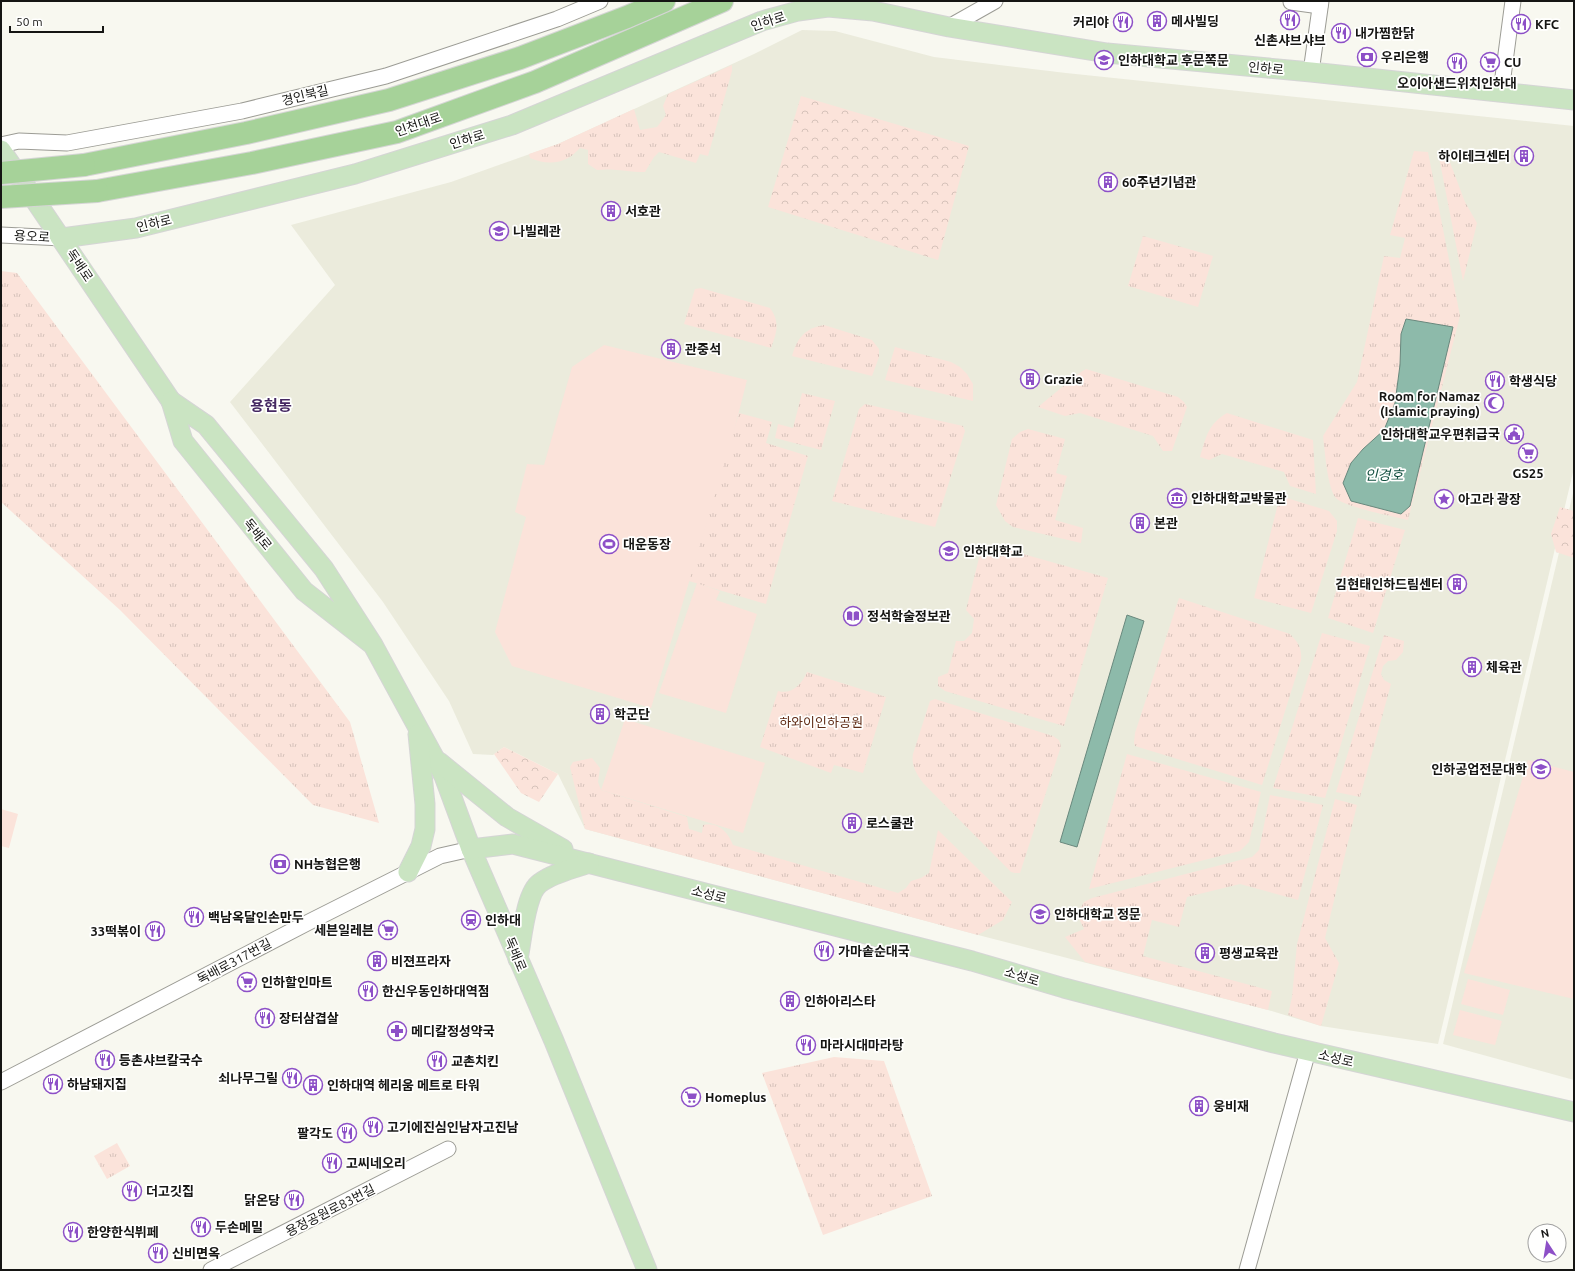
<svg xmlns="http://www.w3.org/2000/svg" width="1575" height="1271" viewBox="0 0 1575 1271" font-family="Ubuntu,'Noto Sans KR',sans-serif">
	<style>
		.built { fill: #ebebdc }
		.grass { fill: #fbe3da }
		.forest { fill: url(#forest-crowns) }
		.park { fill: url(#park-tufts) }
		.water { fill: #8dbaaa; stroke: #69887d }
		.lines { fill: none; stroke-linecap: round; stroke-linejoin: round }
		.minor-casing { stroke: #9c9c95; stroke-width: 17 }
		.major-casing { stroke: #d5d5d5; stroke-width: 21 }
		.highway-casing { stroke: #d5d5d5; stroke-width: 24 }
		.minor { stroke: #fff; stroke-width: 15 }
		.major { stroke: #cae4c2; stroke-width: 19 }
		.highway { stroke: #a6d299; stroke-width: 22 }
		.highway-bridge-casing { stroke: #d5d5d5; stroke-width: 24; stroke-linecap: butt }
		.highway-bridge { stroke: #a6d299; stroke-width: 22 }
		.labels { text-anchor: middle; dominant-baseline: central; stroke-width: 3.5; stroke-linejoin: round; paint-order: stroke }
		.street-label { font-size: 13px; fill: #151513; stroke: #fffffe }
		.poi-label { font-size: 13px; font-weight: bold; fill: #151513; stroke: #fffffe; text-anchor: start }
		.park-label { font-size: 13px; fill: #602c16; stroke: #fffffe }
		.water-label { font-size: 14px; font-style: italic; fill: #124f3f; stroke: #fffffe }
		.quarter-label { font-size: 15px; font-weight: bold; fill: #452862; stroke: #fffffe }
	</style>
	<defs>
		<pattern id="forest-crowns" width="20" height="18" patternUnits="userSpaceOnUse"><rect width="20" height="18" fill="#fbe3da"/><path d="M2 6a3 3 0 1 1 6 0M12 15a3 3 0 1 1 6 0" fill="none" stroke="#d6c2ba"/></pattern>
		<pattern id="park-tufts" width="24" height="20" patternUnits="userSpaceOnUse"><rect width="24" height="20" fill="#fbe3da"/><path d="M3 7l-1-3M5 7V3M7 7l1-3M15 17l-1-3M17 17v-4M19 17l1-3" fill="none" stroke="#d6c2ba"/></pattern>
	</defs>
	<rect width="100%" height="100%" fill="#f8f8f0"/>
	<g class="built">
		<path d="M 802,30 L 835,31 L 934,57 L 1066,73 L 1574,126 L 1574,468 L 1438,1044 L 1321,1026 L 1268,1010 L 978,935 L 585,829 L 558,774 L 504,747 L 493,755 L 473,754 L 449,701 L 383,602 L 230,402 L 335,285 L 291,225 L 451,182 L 558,144 L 754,54 Z"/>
		<path d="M 1574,489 L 1574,1080 L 1443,1044 Z"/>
	</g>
	<g class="grass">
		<path d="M 604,345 L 747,380 L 731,443 L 651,708 L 512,666 L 495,632 L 526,517 L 515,512 L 527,464 L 544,465 L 572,367 Z"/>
		<path d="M 697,583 L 720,591 L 716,600 L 757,614 L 726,713 L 659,693 Z"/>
		<path d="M 625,719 L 765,763 L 743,833 L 601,790 Z"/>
		<path d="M 1528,760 L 1574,772 L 1574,999 L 1464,973 Z"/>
		<path d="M 1,809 L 18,814 L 9,848 L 1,846 Z"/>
		<path d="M 1468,979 L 1510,990 L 1503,1015 L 1461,1004 Z"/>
		<path d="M 1460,1010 L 1502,1021 L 1495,1045 L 1453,1035 Z"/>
	</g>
	<g class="forest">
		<path d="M 801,96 L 969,146 L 938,260 L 768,207 Z"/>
		<path d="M 1560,507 L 1574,511 L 1574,558 L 1556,552 L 1551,534 Z"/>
		<path d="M 504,747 L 558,774 L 539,802 L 521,793 L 494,754 Z"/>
	</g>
	<g class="park">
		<path d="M 732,65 L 732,71 L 708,156 L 700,154 L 696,163 L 659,152 L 654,157 L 645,172 C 627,172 614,168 597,170 L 588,164 L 588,150 L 580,148 C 576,152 572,156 568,158 C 556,165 541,163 530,158 L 529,154 L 558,144 L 634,109 L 640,130 L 657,127 L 666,115 L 663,106 L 668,94 Z"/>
		<path d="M 1414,151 L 1428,152 L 1460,316 L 1408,520 C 1395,517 1340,506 1335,497 C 1327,484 1325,452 1323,436 L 1357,382 L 1384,256 L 1400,258 L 1405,238 L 1390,235 Z"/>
		<path d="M 1438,152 L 1448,157 L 1465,202 L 1477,223 L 1463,281 Z"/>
		<path d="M 1143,236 L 1213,256 L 1198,307 L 1128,286 Z"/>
		<path d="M 1,271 L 17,273 L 350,722 L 379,823 L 313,805 L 120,610 L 1,502 Z"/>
		<path d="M 701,288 L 770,308 C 780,322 777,332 771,348 L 684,324 L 695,289 Z"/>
		<path d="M 824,325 L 872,340 L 879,349 L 879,357 L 872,376 L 792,356 C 797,338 805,328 824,325 Z"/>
		<path d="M 895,347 L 951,362 L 960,367 L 967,374 L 973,384 L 973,401 L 885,380 Z"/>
		<path d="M 1086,369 L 1178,397 L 1184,402 L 1187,407 L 1172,451 L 1163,451 L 1153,436 L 1080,413 L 1065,416 L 1038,407 L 1078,374 Z"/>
		<path d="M 802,393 L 835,401 L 821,450 L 775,438 L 778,424 L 793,428 Z"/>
		<path d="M 865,404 L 963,426 L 965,431 L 935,527 L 832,501 L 859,409 Z"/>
		<path d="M 739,413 L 772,422 L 766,443 L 808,456 L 766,604 L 689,581 Z"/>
		<path d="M 1227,413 L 1313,440 L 1316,494 L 1290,486 L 1284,472 L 1222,454 L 1209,460 L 1200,457 C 1206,437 1208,424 1227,413 Z"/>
		<path d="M 1028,429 L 1065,439 L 1056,473 L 1067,476 L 1055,520 L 1083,528 L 1081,543 L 1013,527 L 1005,521 L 996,505 L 1012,439 L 1020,432 Z"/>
		<path d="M 1280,496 L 1329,511 L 1337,521 L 1337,531 L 1311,613 L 1254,598 Z"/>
		<path d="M 1358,518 L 1405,530 L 1373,633 L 1328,618 Z"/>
		<path d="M 998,547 L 1108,578 L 1064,726 L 945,691 L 938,686 L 938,677 L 948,673 L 956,641 L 964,641 L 972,633 L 974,619 L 966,610 L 979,558 L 986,550 Z"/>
		<path d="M 1179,598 L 1290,634 C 1298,642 1302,648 1301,660 L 1262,785 L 1135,746 L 1134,743 L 1135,733 Z"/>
		<path d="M 1322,633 L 1370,646 L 1325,798 L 1273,788 Z"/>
		<path d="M 1384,635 L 1404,641 L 1403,652 L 1396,660 L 1388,661 L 1383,666 L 1381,674 L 1384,680 L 1391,684 L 1360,797 L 1336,792 Z"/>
		<path d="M 807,672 L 886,697 L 863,773 L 834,765 L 831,773 L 760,747 L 778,691 C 792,695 802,684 807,672 Z"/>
		<path d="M 935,699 L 1053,736 L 1059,740 L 1061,746 L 1020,873 L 1015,873 L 1011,872 L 924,784 C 917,775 911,766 913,754 L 930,701 Z"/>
		<path d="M 1127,754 L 1261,792 L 1249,842 L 1240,851 L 1089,889 Z"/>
		<path d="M 592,758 L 600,768 L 598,782 L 601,790 L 687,817 L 689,829 L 702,833 L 703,825 C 718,821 728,832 733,845 L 898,893 L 906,888 L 911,881 L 921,878 L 929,873 L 938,830 L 1012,902 L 1003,920 L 978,935 L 585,829 L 570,767 L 573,762 Z"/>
		<path d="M 1270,795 L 1323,805 L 1298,900 L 1240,884 L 1187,897 L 1179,927 L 1152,920 L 1143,956 L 1272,991 L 1268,1010 L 1085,962 L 1065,937 L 1084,929 L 1077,914 L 1084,902 L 1092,898 L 1252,857 L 1259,850 Z"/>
		<path d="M 1335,799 L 1357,805 L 1325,938 L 1339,963 L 1321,1026 L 1288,1015 L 1292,997 L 1297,944 Z"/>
		<path d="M 834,1057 L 884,1061 L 932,1196 L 823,1235 L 762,1073 Z"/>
		<path d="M 117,1143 L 130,1166 L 107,1179 L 94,1156 Z"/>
	</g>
	<g class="water">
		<path d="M 1406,319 L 1453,327 L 1410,506 L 1401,514 L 1351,501 L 1343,483 L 1351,463 L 1363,449 L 1384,430 L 1395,403 L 1400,365 L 1401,334 Z"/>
		<path d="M 1127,615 L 1144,621 L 1077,847 L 1060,842 Z"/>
	</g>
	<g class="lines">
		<defs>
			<g id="minor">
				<path d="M 1291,2 L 1320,6"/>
				<path d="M 949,27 L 995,1"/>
				<path d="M 1311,72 L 1321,1"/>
				<path d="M 1501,92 L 1513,1"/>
				<path d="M 1,145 L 19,141 L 67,143 L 242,111 L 386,76 L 557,19 L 600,1"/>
				<path d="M 1,235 L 62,238"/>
				<path d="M 1,1082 L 309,922 L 440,856 L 471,849"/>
				<path d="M 211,1270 L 448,1149"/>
				<path d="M 1247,1270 L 1308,1051"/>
			</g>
			<g id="major">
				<path d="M 1,150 L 171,401"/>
				<path d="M 62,238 L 136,228 L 355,174 L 512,125 L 762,21 L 798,11 L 828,7 L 873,11 L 949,27 L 1107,53 L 1311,72 L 1574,100"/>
				<path d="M 373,645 L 304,591 L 183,441 L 171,401 L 206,425 L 324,569 L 373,645 L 435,759 L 444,776 L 471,849 L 554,1041 L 647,1270"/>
				<path d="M 439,762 L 507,817 L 563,849"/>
				<path d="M 471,849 L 513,844 L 972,961 L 1064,988 L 1274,1043 L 1574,1112"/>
				<path d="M 408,872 L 421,846 L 425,829 L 425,804 L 418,734"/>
				<path d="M 518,959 C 522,941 525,893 540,883 C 553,873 573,869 589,863"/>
			</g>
			<g id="highway">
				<path d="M 84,165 L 246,133 L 389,100 L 520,58 L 627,17 L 664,1"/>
				<path d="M 97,191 L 252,163 L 397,132 L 535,82 L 722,1"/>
			</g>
		</defs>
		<use href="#minor" class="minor-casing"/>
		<use href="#major" class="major-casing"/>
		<use href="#highway" class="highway-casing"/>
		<use href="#minor" class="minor"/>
		<use href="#major" class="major"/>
		<use href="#highway" class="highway"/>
		<defs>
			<g id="highway-bridge">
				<path d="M 1,173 L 84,165"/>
				<path d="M 1,197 L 97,191"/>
			</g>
		</defs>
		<use href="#highway-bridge" class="highway-bridge-casing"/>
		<use href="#highway-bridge" class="highway-bridge"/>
	</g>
	<defs>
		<symbol id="restaurant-ring" viewBox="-11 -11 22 22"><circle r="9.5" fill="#fffffe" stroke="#8d50c7" stroke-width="1.5"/><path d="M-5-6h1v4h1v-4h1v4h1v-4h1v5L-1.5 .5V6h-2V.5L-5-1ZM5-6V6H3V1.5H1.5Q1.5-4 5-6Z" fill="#8d50c7"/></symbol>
		<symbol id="building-ring" viewBox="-11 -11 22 22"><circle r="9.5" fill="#fffffe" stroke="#8d50c7" stroke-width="1.5"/><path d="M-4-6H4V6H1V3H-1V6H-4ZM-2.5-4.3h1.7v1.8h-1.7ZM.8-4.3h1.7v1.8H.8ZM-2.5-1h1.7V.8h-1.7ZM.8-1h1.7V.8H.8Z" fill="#8d50c7"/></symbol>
		<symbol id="bank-ring" viewBox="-11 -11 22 22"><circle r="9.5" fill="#fffffe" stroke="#8d50c7" stroke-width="1.5"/><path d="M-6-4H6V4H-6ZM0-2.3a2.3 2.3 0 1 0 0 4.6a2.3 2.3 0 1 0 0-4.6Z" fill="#8d50c7"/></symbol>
		<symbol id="university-ring" viewBox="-11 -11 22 22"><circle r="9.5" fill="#fffffe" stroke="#8d50c7" stroke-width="1.5"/><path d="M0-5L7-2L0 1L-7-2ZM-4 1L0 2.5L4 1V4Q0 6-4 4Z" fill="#8d50c7"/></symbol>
		<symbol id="supermarket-ring" viewBox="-11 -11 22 22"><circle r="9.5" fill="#fffffe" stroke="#8d50c7" stroke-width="1.5"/><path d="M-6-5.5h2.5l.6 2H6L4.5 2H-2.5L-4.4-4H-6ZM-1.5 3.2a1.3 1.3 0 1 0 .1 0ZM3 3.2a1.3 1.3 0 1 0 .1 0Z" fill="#8d50c7"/></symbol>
		<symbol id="mosque-ring" viewBox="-11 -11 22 22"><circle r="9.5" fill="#fffffe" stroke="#8d50c7" stroke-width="1.5"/><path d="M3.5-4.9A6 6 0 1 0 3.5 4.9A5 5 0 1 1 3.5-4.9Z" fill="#8d50c7"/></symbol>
		<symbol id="civic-ring" viewBox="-11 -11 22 22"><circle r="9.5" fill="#fffffe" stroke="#8d50c7" stroke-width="1.5"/><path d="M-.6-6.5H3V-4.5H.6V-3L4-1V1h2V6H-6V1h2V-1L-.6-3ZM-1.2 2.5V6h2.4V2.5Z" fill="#8d50c7"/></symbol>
		<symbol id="museum-ring" viewBox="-11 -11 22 22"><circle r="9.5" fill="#fffffe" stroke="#8d50c7" stroke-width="1.5"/><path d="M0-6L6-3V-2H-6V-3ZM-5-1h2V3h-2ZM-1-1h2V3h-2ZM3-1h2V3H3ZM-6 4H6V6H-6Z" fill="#8d50c7"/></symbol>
		<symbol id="sight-ring" viewBox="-11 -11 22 22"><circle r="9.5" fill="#fffffe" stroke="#8d50c7" stroke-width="1.5"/><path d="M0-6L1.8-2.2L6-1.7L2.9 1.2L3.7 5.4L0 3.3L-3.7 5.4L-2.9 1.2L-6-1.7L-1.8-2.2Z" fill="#8d50c7"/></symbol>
		<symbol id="stadium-ring" viewBox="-11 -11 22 22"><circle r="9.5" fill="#fffffe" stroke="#8d50c7" stroke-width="1.5"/><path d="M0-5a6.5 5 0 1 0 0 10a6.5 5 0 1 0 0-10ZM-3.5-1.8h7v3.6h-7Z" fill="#8d50c7"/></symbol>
		<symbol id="library-ring" viewBox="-11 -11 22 22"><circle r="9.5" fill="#fffffe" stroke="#8d50c7" stroke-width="1.5"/><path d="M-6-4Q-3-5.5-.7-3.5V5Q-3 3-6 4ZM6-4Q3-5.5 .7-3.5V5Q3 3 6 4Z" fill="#8d50c7"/></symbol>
		<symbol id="station-ring" viewBox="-11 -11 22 22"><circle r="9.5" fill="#fffffe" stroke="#8d50c7" stroke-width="1.5"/><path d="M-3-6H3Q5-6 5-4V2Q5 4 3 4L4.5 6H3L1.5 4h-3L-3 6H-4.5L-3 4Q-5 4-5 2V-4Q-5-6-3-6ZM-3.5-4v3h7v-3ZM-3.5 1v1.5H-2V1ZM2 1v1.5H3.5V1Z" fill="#8d50c7"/></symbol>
		<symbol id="pharmacy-ring" viewBox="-11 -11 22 22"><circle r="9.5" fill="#fffffe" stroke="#8d50c7" stroke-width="1.5"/><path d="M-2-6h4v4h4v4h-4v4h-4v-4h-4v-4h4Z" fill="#8d50c7"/></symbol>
	</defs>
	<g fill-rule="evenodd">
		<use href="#restaurant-ring" x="1279" y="9" width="22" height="22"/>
		<use href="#building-ring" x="1146" y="10" width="22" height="22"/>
		<use href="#restaurant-ring" x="1112" y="11" width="22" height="22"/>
		<use href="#restaurant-ring" x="1510" y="13" width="22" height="22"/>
		<use href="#restaurant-ring" x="1330" y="22" width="22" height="22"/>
		<use href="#bank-ring" x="1356" y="46" width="22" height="22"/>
		<use href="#university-ring" x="1093" y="49" width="22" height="22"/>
		<use href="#supermarket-ring" x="1479" y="51" width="22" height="22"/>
		<use href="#restaurant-ring" x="1446" y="52" width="22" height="22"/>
		<use href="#building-ring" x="1513" y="145" width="22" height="22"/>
		<use href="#building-ring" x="1097" y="171" width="22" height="22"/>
		<use href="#building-ring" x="600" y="200" width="22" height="22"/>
		<use href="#university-ring" x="488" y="220" width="22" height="22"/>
		<use href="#building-ring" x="660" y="338" width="22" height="22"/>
		<use href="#building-ring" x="1019" y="368" width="22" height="22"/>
		<use href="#restaurant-ring" x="1484" y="370" width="22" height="22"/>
		<use href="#mosque-ring" x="1483" y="392" width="22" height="22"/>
		<use href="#civic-ring" x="1503" y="423" width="22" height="22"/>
		<use href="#supermarket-ring" x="1517" y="442" width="22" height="22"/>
		<use href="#museum-ring" x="1166" y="487" width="22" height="22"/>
		<use href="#sight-ring" x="1433" y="488" width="22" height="22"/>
		<use href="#building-ring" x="1129" y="512" width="22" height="22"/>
		<use href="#stadium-ring" x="598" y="533" width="22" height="22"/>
		<use href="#university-ring" x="938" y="540" width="22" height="22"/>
		<use href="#building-ring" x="1446" y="573" width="22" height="22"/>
		<use href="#library-ring" x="842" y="605" width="22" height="22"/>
		<use href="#building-ring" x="1461" y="656" width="22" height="22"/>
		<use href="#building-ring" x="589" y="703" width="22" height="22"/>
		<use href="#university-ring" x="1530" y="758" width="22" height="22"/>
		<use href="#building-ring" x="841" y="812" width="22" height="22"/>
		<use href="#bank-ring" x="269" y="853" width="22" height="22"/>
		<use href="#university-ring" x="1029" y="903" width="22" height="22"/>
		<use href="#restaurant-ring" x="183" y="906" width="22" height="22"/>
		<use href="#station-ring" x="460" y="909" width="22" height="22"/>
		<use href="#supermarket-ring" x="377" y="919" width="22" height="22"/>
		<use href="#restaurant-ring" x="144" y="920" width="22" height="22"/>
		<use href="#restaurant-ring" x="813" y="940" width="22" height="22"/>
		<use href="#building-ring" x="1194" y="942" width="22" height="22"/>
		<use href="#building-ring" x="366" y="950" width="22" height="22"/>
		<use href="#supermarket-ring" x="236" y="971" width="22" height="22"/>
		<use href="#restaurant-ring" x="357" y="980" width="22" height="22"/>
		<use href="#building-ring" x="779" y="990" width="22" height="22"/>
		<use href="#restaurant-ring" x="254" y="1007" width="22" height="22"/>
		<use href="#pharmacy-ring" x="386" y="1020" width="22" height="22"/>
		<use href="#restaurant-ring" x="795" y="1034" width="22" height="22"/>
		<use href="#restaurant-ring" x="94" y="1049" width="22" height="22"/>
		<use href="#restaurant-ring" x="426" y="1050" width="22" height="22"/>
		<use href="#restaurant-ring" x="281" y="1067" width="22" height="22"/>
		<use href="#restaurant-ring" x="42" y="1073" width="22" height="22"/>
		<use href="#building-ring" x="302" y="1074" width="22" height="22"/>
		<use href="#supermarket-ring" x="680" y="1086" width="22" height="22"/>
		<use href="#building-ring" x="1188" y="1095" width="22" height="22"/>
		<use href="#restaurant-ring" x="362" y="1116" width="22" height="22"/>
		<use href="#restaurant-ring" x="336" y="1122" width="22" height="22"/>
		<use href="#restaurant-ring" x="321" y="1152" width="22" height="22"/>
		<use href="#restaurant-ring" x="121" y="1180" width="22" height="22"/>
		<use href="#restaurant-ring" x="283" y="1189" width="22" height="22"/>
		<use href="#restaurant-ring" x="190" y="1216" width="22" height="22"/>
		<use href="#restaurant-ring" x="62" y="1221" width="22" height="22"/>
		<use href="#restaurant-ring" x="147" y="1242" width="22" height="22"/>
	</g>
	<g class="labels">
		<g class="street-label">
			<text transform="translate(768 21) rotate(-18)">인하로</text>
			<text transform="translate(1266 68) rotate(5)">인하로</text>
			<text transform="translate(305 95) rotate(-14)">경인북길</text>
			<text transform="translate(418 124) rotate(-19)">인천대로</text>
			<text transform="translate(467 139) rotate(-17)">인하로</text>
			<text transform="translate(154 223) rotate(-14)">인하로</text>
			<text transform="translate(32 236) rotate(3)">용오로</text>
			<text transform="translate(80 265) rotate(56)">독배로</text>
			<text transform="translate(258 534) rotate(51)">독배로</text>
			<text transform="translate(709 894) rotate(14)">소성로</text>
			<text transform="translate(516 954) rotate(67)">독배로</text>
			<text transform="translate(234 961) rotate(-28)">독배로317번길</text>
			<text transform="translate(1022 976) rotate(17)">소성로</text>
			<text transform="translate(1336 1058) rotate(13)">소성로</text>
			<text transform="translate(330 1210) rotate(-27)">용정공원로83번길</text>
		</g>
		<g class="poi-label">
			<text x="1171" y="21">메사빌딩</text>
			<text x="1109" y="22" text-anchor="end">커리야</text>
			<text x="1535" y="24">KFC</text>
			<text x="1355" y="33">내가찜한닭</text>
			<text x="1290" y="40" text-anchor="middle">신촌샤브샤브</text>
			<text x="1381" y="57">우리은행</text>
			<text x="1118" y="60">인하대학교 후문쪽문</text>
			<text x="1504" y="62">CU</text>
			<text x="1457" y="83" text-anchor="middle">오이아샌드위치인하대</text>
			<text x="1510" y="156" text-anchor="end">하이테크센터</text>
			<text x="1122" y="182">60주년기념관</text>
			<text x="625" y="211">서호관</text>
			<text x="513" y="231">나빌레관</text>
			<text x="685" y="349">관중석</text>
			<text x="1044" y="379">Grazie</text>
			<text x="1509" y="381">학생식당</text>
			<text x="1480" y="396" text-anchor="end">Room for Namaz<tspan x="1480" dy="15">(Islamic praying)</tspan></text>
			<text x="1500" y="434" text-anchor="end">인하대학교우편취급국</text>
			<text x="1528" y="473" text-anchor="middle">GS25</text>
			<text x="1191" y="498">인하대학교박물관</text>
			<text x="1458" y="499">아고라 광장</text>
			<text x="1154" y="523">본관</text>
			<text x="623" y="544">대운동장</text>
			<text x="963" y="551">인하대학교</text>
			<text x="1443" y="584" text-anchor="end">김현태인하드림센터</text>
			<text x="867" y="616">정석학술정보관</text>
			<text x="1486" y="667">체육관</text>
			<text x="614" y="714">학군단</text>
			<text x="1527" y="769" text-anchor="end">인하공업전문대학</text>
			<text x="866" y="823">로스쿨관</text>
			<text x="294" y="864">NH농협은행</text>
			<text x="1054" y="914">인하대학교 정문</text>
			<text x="208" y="917">백남옥달인손만두</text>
			<text x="485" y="920">인하대</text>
			<text x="374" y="930" text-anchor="end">세븐일레븐</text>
			<text x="141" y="931" text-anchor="end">33떡볶이</text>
			<text x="838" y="951">가마솥순대국</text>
			<text x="1219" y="953">평생교육관</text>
			<text x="391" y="961">비젼프라자</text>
			<text x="261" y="982">인하할인마트</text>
			<text x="382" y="991">한신우동인하대역점</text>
			<text x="804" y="1001">인하아리스타</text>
			<text x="279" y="1018">장터삼겹살</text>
			<text x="411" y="1031">메디칼정성약국</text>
			<text x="820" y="1045">마라시대마라탕</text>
			<text x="119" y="1060">등촌샤브칼국수</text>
			<text x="451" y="1061">교촌치킨</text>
			<text x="278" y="1078" text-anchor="end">쇠나무그릴</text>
			<text x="67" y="1084">하남돼지집</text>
			<text x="327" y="1085">인하대역 헤리움 메트로 타워</text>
			<text x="705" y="1097">Homeplus</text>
			<text x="1213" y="1106">웅비재</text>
			<text x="387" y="1127">고기에진심인남자고진남</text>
			<text x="333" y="1133" text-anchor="end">팔각도</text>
			<text x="346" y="1163">고씨네오리</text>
			<text x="146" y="1191">더고깃집</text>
			<text x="280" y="1200" text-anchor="end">닭온당</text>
			<text x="215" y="1227">두손메밀</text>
			<text x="87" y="1232">한양한식뷔페</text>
			<text x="172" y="1253">신비면옥</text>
		</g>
		<g class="park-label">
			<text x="821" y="722">하와이인하공원</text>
		</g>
		<g class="water-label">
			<text x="1384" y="475">인경호</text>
		</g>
		<g class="quarter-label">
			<text x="271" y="405">용현동</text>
		</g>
	</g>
	<rect width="1575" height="1271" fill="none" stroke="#151513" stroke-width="4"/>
	<g transform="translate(1547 1243) rotate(348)"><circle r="19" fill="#fffffe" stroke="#a1a1a0"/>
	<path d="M0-3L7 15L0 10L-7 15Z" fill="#8d50c7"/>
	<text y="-6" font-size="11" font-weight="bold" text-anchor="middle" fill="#151513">N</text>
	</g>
	<path d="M10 26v6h93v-6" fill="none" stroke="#151513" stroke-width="2"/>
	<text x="16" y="26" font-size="12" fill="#151513" stroke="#fffffe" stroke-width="3" paint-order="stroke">50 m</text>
</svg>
